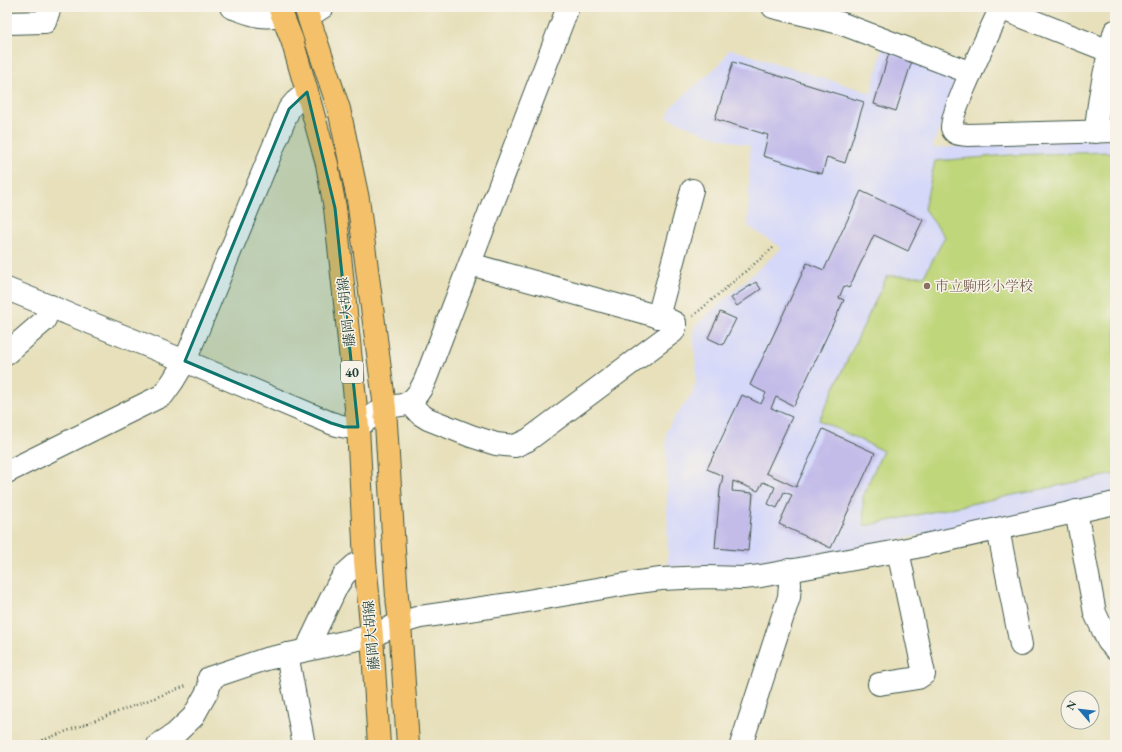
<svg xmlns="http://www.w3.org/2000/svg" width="1122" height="752" viewBox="0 0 1122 752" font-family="'EB Garamond','Noto Serif JP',serif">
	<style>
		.built { fill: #d5d8f9 }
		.green { fill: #c0d67a; stroke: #708a57 }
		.building { fill: #c3bce9 }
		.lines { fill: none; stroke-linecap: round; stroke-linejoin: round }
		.minor-casing { stroke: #3d5548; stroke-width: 24 }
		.major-casing { stroke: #3d5548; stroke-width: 24 }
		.path { stroke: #3d5548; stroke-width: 2.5; stroke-dasharray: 1 3; stroke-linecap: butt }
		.minor { stroke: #fff; stroke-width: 22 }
		.major { stroke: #f4c16a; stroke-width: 22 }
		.marked { fill: #0f766e; fill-opacity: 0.2; stroke: #0f766e; stroke-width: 3; stroke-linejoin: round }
		.education-dot { fill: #8d6e63; stroke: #f7f3e8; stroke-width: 1.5 }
		.labels { text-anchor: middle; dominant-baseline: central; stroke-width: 3; stroke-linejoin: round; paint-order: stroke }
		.shield { fill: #f7f3e8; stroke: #60746a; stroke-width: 1 }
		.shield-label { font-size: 13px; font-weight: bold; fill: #1f3d34 }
		.education-label { font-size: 14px; fill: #785e54; stroke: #f7f3e8; text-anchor: start }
		.street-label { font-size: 14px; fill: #1f3d34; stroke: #f7f3e8 }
	</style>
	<rect width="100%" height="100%" fill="#f7f3e8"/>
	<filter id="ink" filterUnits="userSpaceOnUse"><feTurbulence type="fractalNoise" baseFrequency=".025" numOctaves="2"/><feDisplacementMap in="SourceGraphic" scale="8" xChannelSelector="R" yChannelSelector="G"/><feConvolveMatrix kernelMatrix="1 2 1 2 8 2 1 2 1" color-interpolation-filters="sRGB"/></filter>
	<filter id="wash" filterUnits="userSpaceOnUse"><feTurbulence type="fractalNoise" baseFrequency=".012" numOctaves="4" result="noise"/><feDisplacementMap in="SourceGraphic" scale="16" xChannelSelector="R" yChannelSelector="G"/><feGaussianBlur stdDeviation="0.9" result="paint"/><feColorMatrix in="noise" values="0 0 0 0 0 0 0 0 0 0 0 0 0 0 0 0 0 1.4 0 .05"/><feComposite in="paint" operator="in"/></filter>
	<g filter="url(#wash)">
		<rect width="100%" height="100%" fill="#e7e0bb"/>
		<path class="built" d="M 883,46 L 957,75 L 959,85 L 933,144 L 933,148 L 1115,138 L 1115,495 L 750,570 L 692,566 L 670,567 L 668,565 L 666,432 L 674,418 L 684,405 L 692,394 L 696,381 L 696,368 L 693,330 L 696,325 L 782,248 L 748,226 L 750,146 L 707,134 L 667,117 L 672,106 L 720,64 L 730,49 L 871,93 Z"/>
		<path class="green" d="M 1110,152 L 1115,154 L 1115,474 L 864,526 L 863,495 L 883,451 L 819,420 L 887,276 L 924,276 L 945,237 L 924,209 L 935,161 L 1010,155 Z"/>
		<g id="blocks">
			<g class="building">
				<path d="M 889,53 L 912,61 L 896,111 L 874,104 Z"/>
				<path d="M 733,62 L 864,102 L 845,163 L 827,157 L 822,174 L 763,156 L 768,135 L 715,119 Z"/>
				<path d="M 861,191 L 923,220 L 908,251 L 874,235 L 849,288 L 844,286 L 839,298 L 844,300 L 794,406 L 776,397 L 771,408 L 792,417 L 766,473 L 796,487 L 823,429 L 875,453 L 831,548 L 779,524 L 792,495 L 784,492 L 777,508 L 768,504 L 775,487 L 763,482 L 758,491 L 733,481 L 732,491 L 753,493 L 748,551 L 715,548 L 720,490 L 723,476 L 707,469 L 742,395 L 761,404 L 766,393 L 750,385 L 807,263 L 824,270 Z"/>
				<path d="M 756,282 L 761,289 L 737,306 L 731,298 Z"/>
				<path d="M 720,312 L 736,319 L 723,345 L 708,338 Z"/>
			</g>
		</g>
	</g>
	<g filter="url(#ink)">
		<use href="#blocks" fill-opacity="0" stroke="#3d5548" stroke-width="1"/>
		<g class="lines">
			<defs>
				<g id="minor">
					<path d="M 231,7 C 252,14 258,19 282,15"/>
					<path d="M 773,7 L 840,23 L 971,73"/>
					<path d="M 1001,7 C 993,25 949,115 952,128 C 954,135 961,134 967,135 L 1115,131"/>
					<path d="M 1000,8 L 1109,51"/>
					<path d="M 309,16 L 323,7"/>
					<path d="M 7,23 L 45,22 L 50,7"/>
					<path d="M 1096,132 C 1098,99 1106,63 1115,31"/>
					<path d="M 7,289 L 185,361 L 331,423 C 364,434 359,421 384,409 C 390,406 396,406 402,405 C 415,402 422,388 426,378 L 568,7"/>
					<path d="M 658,317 L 692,190"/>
					<path d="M 7,353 L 44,321 L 51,306"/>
					<path d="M 409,402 L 420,414 L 428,419 L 471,436 L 496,444 L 505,445 L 515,446 L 528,440 L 673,332 L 675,328 L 675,323 L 667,319 L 470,264"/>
					<path d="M 7,472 L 163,395 L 173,381 L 185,361 L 289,109 L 295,102 L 307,92"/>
					<path d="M 1076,511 L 1095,613 L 1108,641 L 1115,649"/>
					<path d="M 998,529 L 1021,645"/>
					<path d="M 309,649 L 310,642 L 337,586 L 345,574 L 355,565 L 365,561"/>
					<path d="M 287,654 L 304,745"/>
					<path d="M 879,684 L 918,678 L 924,674 L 898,551"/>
					<path d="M 158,745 L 175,734 L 193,717 L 207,692 L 210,684 L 209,678 L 266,659 L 372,636 L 400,623 L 420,617 L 510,604 L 638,582 L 661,579 L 707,577 L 743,578 L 761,576 L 898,551 L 1115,503"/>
					<path d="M 741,745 L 789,597 L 790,585 L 789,570"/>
				</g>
				<g id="major">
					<path d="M 279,7 L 292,40 L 307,92 L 327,164 L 335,208 L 358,427 L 365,561 L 372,636 L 379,745"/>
					<path d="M 305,7 L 339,109 L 358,199 L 385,408 L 397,597 L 400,623 L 408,745"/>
				</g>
			</defs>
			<use href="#minor" class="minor-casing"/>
			<use href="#major" class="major-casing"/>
			<g class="path">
				<path d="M 693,316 L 773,248"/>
				<path d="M 27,745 L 38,742 L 186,686"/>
			</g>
			<use href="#minor" class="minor"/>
			<use href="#major" class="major"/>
		</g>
	</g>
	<path class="marked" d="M 307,92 L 335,208 L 358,427 L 344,427 L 331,423 L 185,361 L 289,109 Z"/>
	<circle class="education-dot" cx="927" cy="286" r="4"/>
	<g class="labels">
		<rect class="shield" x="341" y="361" width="22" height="22" rx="3"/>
		<g class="shield-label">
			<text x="352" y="372">40</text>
		</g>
		<g class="education-label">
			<text x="935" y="286">市立駒形小学校</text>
		</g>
		<g class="street-label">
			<text transform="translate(346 312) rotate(-96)">藤岡大胡線</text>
			<text transform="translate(371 635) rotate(-95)">藤岡大胡線</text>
		</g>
	</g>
	<rect width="1122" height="752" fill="none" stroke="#f7f3e8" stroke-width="24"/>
	<g transform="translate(1080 710) rotate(298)"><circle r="19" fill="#f7f3e8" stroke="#a1aaa0"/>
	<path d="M0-3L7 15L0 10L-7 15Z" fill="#1f6fb2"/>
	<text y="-6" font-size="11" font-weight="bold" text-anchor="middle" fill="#1f3d34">N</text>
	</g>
</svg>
